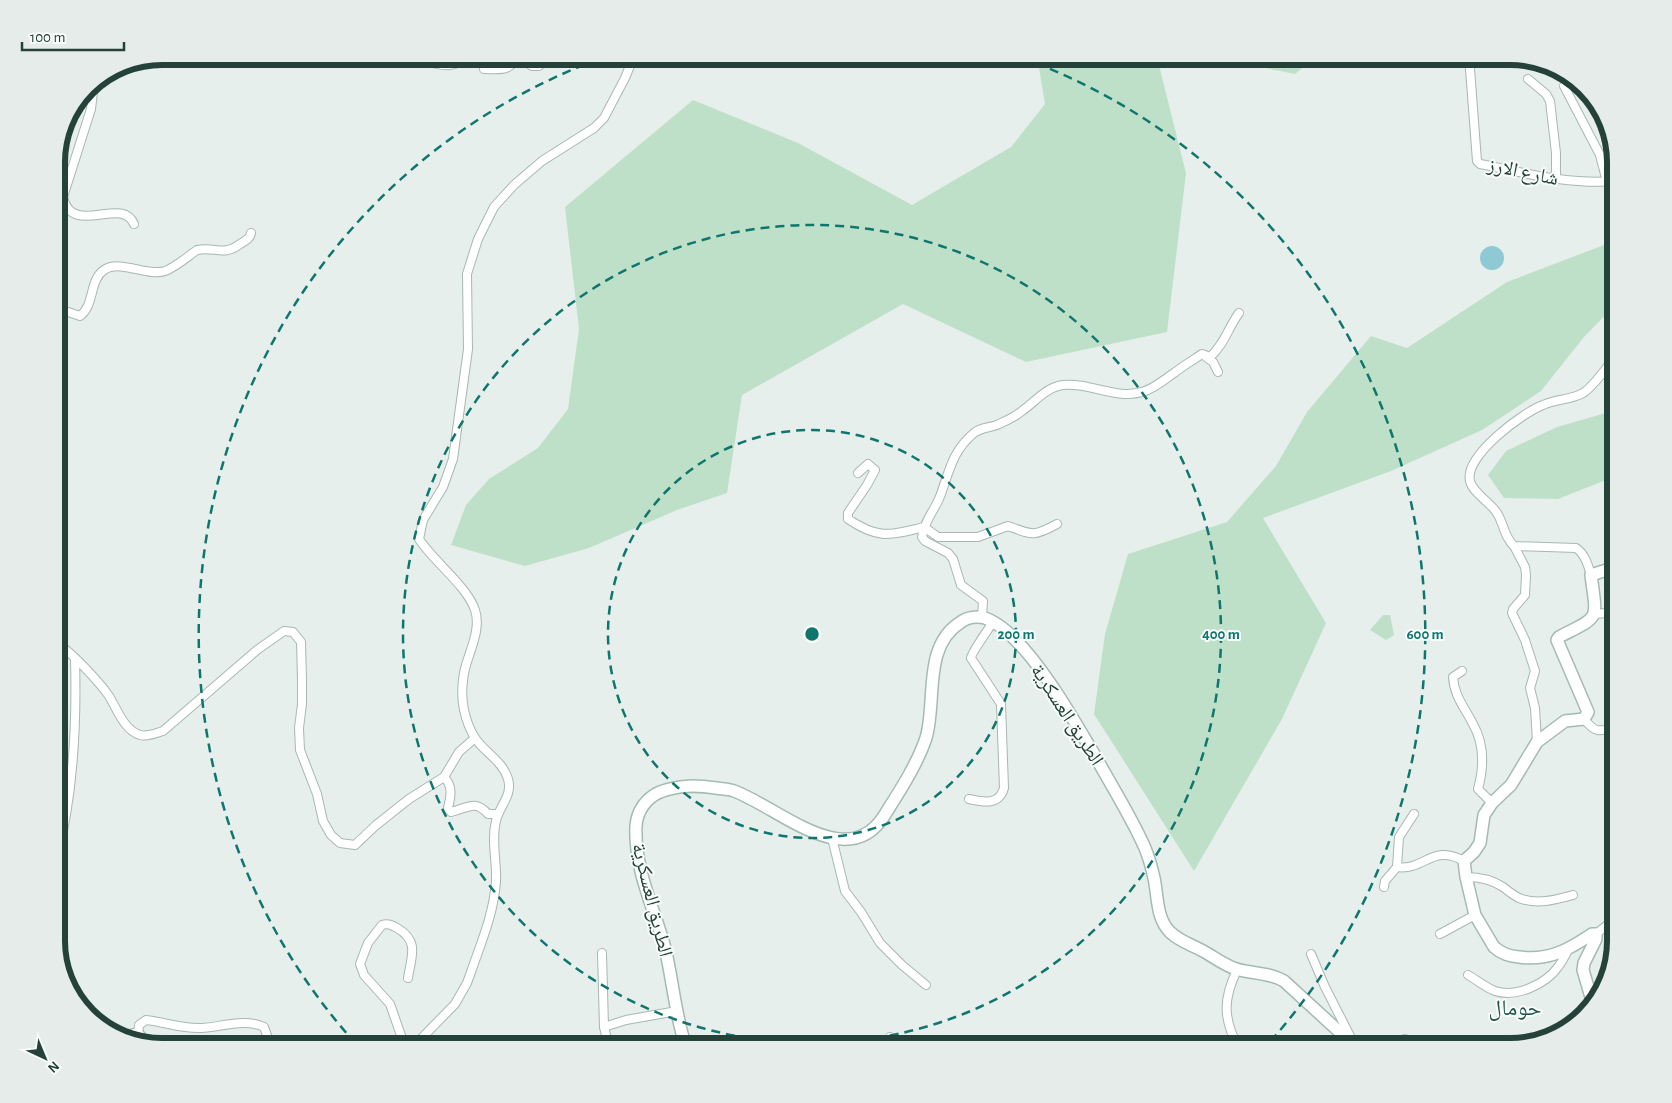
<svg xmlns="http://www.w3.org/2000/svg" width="1672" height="1103" viewBox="0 0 1672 1103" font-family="'Alegreya Sans','Noto Naskh Arabic',sans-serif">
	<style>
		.green { fill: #bfe0c8 }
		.water { fill: #8ec9d4 }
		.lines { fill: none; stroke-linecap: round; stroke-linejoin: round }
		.street-casing { stroke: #a8b8b2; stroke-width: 10 }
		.secondary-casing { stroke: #a4bbb3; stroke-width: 14 }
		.street { stroke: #fff; stroke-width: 8 }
		.secondary { stroke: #fff; stroke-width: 11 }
		.ring { fill: none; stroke: #0f766e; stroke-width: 2.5; stroke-dasharray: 9 6 }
		.labels { text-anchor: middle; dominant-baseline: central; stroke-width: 4; stroke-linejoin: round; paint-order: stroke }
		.street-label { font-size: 20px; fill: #24423a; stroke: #f7fbf9 }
		.quarter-label { font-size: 22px; fill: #1f5548; stroke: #f7fbf9 }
		.rim { fill: none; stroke: #24423a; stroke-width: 6 }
		.centre { fill: #0f766e; stroke: #f7fbf9; stroke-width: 2.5 }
		.ring-label { font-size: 15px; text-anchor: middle; font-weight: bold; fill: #0f766e; stroke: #f7fbf9; stroke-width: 4; stroke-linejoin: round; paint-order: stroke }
	</style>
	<rect width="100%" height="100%" fill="#e6efeb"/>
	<g class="green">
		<path d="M 1037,56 L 1160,56 L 1159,65 L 1186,173 L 1167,332 L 1026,362 L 903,304 L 742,395 L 727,493 L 677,510 L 589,548 L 525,566 L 451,545 L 466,505 L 489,479 L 538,448 L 568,409 L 579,329 L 565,207 L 693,100 L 798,143 L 912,205 L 1011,147 L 1045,104 Z"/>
		<path d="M 1236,56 L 1317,56 L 1295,74 L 1236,62 Z"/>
		<path d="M 1604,245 L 1616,245 L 1616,304 L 1584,337 L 1541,391 L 1482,430 L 1391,471 L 1263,518 L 1326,623 L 1282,719 L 1194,871 L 1094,714 L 1105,634 L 1128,554 L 1227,522 L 1276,466 L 1307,412 L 1371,336 L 1407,348 L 1507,282 Z"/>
		<path d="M 1616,410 L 1616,476 L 1558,499 L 1504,498 L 1488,475 L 1506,451 L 1557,427 Z"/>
		<path d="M 1383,615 L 1390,615 L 1394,635 L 1386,640 L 1370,630 Z"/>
	</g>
	<circle class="water" cx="1492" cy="258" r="12"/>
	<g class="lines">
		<defs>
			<g id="street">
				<path d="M 430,56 L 433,63 C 438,64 444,66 449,65 C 465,64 467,53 485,61 L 484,69 C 501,69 508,72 518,57"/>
				<path d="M 519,56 L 532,66 L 539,66 L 549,56"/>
				<path d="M 1469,56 L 1477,161 L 1480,164 C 1525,173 1569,185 1616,181"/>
				<path d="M 1528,79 L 1546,94 L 1550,101 L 1556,153 L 1556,179"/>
				<path d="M 94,83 L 91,109 L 63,197 C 72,238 122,195 134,224"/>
				<path d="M 1564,86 L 1600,155 L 1607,182"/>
				<path d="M 56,308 L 80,316 C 95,305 89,280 104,270 C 120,259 148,277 165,271 C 176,267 187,257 197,250 C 215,246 223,257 240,244 C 245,241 250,239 251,233"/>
				<path d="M 1206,357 L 1213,362 L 1218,372"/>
				<path d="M 858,473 L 868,464 L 875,470 L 867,485 L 848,513 L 848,519 C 879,540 890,535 924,527 L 938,537 L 978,537 L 1008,526 C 1033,535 1033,537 1057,524"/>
				<path d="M 1514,546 L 1525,567 L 1526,575 L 1525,595 L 1513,609 L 1512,613 L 1525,640 L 1535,671 L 1530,688 L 1535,708 L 1537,742"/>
				<path d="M 1591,575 C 1588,565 1585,554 1576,548 L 1514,546 C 1504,537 1504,524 1497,513 C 1491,503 1472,492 1470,481 C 1464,456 1522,413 1543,405 C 1556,399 1571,400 1583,393 C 1594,386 1608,366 1616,355"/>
				<path d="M 1595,614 L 1616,612"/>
				<path d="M 982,617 L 983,601 L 961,585 L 953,559 L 948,553 L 925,541 L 922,537 C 924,522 933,512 939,499 C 949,474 951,452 974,433 C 981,427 991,428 999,424 C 1006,421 1016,416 1022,411 C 1035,402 1046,387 1063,385 C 1091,382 1117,401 1145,391 C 1156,387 1165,379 1174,373 C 1183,366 1193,360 1202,354 L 1210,357 C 1224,345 1228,328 1239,313"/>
				<path d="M 56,643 C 70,650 100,683 109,696 C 117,709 124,730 140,735 C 148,737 156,733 163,731 L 257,650 L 284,631 L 293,632 L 301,642 L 302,680 L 302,704 L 299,728 L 300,750 L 317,794 L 323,821 L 331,835 L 340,843 L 355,845 L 375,826 L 409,799 L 444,777 L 459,752 L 475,738"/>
				<path d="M 1462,671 L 1453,677 C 1454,696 1465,708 1473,724 C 1485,745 1484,767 1478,789 L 1492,803"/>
				<path d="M 1584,719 C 1595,733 1599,732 1616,727"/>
				<path d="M 444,777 C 453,786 451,796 448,808 L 451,812 C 468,808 475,799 488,814 L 498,814"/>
				<path d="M 969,799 C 983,802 999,806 1004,788 L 1001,704 L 971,658 C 971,653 988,630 993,622"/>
				<path d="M 832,838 L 845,891 L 861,912 L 880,943 L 902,965 L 926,985"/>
				<path d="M 56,862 C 73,797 77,726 75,659"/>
				<path d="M 1397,867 L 1399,837 L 1414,814"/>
				<path d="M 1466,877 C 1480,877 1491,879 1503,887 C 1508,891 1513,895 1519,898 C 1537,905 1555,900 1573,895"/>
				<path d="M 1384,887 L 1385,881 L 1397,867 C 1425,871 1432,843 1464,861"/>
				<path d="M 1440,934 L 1475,915"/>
				<path d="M 1596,934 L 1616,918"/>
				<path d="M 602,953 L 604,1027 L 609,1047"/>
				<path d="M 1311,954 L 1325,987 L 1352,1040"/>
				<path d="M 1237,970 C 1223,999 1223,1018 1238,1047"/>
				<path d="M 1468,975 C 1477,980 1485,987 1495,991 C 1516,998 1546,984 1558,967 C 1562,962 1565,956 1568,950"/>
				<path d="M 604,1027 L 626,1020 L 677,1011"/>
				<path d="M 138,1034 L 139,1025 L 146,1020 C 165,1022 182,1029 201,1028 C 222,1027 244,1018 264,1027 L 271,1047"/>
				<path d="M 890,1037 L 891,1047"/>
				<path d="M 1405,1039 L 1424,1047"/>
				<path d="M 405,1047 L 390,1004 L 364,975 L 360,964 L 368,943 L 382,925 C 388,923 392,925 397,928 C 420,941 411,957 408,978"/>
				<path d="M 413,1047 L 455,1004 L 467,983 L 471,972 C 481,943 494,913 496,881 C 497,862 491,840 496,821 C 499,806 513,796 508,779 C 503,761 484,752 475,738 C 470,730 466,719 464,710 C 461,696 462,678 466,665 C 471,648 481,628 475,610 C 467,586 434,562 419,539 L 423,520 L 443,487 L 453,459 L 468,349 L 467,274 L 478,239 L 494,207 L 514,185 L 542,161 L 594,128 L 604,118 L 625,78 L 634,56"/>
			</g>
			<g id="secondary">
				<path d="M 1593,1004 L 1583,970 L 1584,963 L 1596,939 L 1596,934 L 1592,934 C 1568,950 1549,961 1519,957 C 1509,956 1502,954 1494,947 L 1475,915 L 1466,877 L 1464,861 L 1474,852 L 1480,843 L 1484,815 L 1492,803 L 1511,785 L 1537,742 L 1565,721 L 1584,719 L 1588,712 L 1557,640 L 1559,637 C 1601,615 1597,622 1591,575 L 1616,567"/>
				<path d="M 128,1036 L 138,1034 L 141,1040"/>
				<path d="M 686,1047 C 675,1015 673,981 665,948 C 654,908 634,869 636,826 C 637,811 646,798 660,792 C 679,785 696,785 716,788 C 722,789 729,789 734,791 C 778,807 847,874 884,816 C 899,792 917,765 926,738 C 937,701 922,646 961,622 C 967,617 977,616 985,618 C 1001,624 1013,637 1024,649 C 1051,680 1073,719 1094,754 C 1111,785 1131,816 1145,848 C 1149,858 1152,869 1154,878 C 1158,896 1156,918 1170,932 C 1179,941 1192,945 1203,951 C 1214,957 1224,965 1236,969 C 1252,974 1269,972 1284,981 L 1356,1047"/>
			</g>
		</defs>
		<use href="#street" class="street-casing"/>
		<use href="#secondary" class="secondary-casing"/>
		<use href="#street" class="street"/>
		<use href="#secondary" class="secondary"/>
	</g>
	<g class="ring">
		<circle cx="812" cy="634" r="204"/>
		<circle cx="812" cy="634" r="409"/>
		<path d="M356 1044A613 613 0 0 1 602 58M1022 58A613 613 0 0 1 1268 1044"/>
	</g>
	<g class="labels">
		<g class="street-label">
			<text transform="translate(1523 172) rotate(12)">شارع الارز</text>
			<text transform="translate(1067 715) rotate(57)">الطريق العسكرية</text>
			<text transform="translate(652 900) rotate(76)">الطريق العسكرية</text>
		</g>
		<g class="quarter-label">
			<text x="1515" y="1008">حومال</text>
		</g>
	</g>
	<path d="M0 0H1672V1103H0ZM162 65H1510A97 97 0 0 1 1607 162V941A97 97 0 0 1 1510 1038H162A97 97 0 0 1 65 941V162A97 97 0 0 1 162 65Z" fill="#e6ecea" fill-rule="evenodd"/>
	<path class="rim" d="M162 65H1510A97 97 0 0 1 1607 162V941A97 97 0 0 1 1510 1038H162A97 97 0 0 1 65 941V162A97 97 0 0 1 162 65Z"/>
	<circle cx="812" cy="634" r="8" class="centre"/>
	<g class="ring-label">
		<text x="1016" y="639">200 m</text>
		<text x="1221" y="639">400 m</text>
		<text x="1425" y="639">600 m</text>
	</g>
	<g transform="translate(45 1058) rotate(136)" stroke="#f7fbf9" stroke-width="4" paint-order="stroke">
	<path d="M0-4L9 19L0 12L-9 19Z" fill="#24423a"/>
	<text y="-8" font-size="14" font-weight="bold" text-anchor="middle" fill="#24423a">N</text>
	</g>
	<path d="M22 42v8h102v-8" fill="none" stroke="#24423a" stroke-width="2.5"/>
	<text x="30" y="42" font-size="15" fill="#24423a" stroke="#f7fbf9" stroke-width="4" paint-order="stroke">100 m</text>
</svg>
